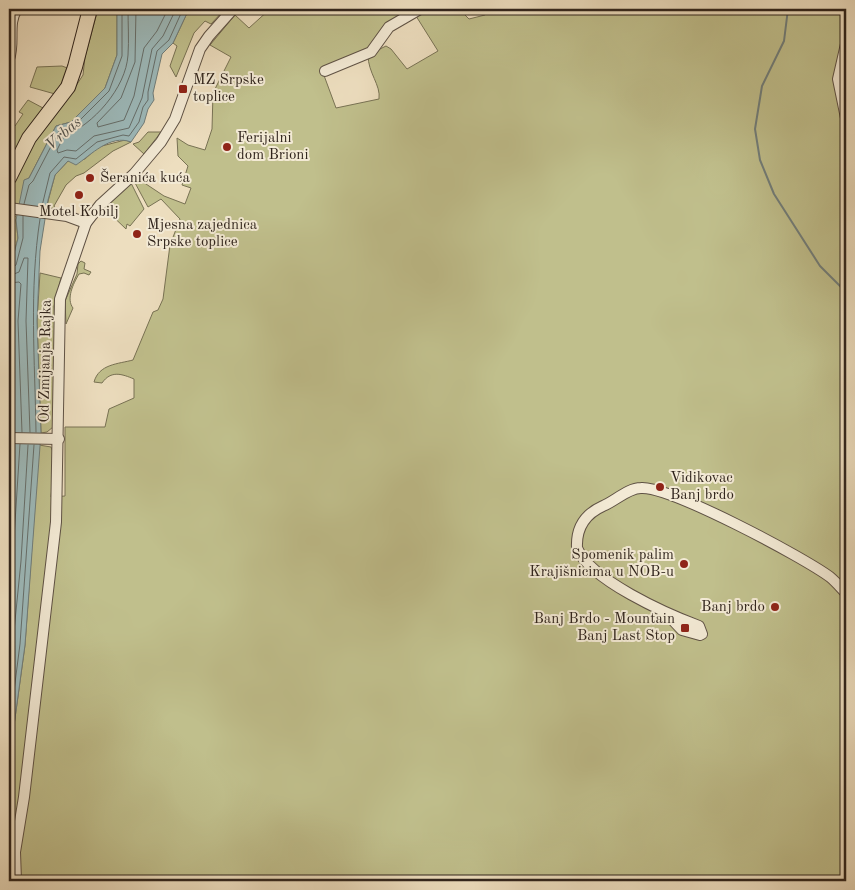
<svg xmlns="http://www.w3.org/2000/svg" width="855" height="890" viewBox="0 0 855 890" font-family="'Old Standard TT',serif">
	<style>
		.green { fill: #c0bf8c; stroke: #787254 }
		.water { fill: #9dbabb; stroke: #717e7b }
		.lines { fill: none; stroke-linecap: round; stroke-linejoin: round }
		.shore { stroke: #666f6c; stroke-width: 1 }
		.stream { stroke: #717e7b; stroke-width: 2 }
		.minor-casing { stroke: #5f5245; stroke-width: 12 }
		.major-casing { stroke: #30241c; stroke-width: 16 }
		.minor { stroke: #f3ead5; stroke-width: 10 }
		.major { stroke: #eddebf; stroke-width: 14 }
		.poi-dot { fill: #8f2418; stroke: #f3ead5; stroke-width: 2 }
		.labels { text-anchor: middle; dominant-baseline: central; stroke-width: 4; stroke-linejoin: round; paint-order: stroke }
		.poi-label { font-size: 15px; fill: #30241c; stroke: #f3ead5; text-anchor: start }
		.street-label { font-size: 15px; fill: #30241c; stroke: #f3ead5 }
		.water-label { font-size: 16px; font-style: italic; fill: #51514c; stroke: #f3ead5 }
	</style>
	<rect width="100%" height="100%" fill="#eddebf"/>
	<filter id="stains"><feTurbulence type="fractalNoise" baseFrequency=".004" numOctaves="4"/><feColorMatrix values="0 0 0 0 .2 0 0 0 0 .09 0 0 0 0 .02 0 0 0 .5 -.17"/></filter>
	<radialGradient id="worn" r=".72"><stop offset=".6" stop-color="#630" stop-opacity="0"/><stop offset="1" stop-color="#630" stop-opacity=".3"/></radialGradient>
	<g class="green">
		<path d="M 98,9 L 117,9 L 117,55 L 105,88 L 71,122 L 56,126 L 29,178 L 19,206 L 11,204 L 10,195 L 12,187 L 35,140 L 68,98 L 83,75 L 85,57 Z"/>
		<path d="M 189,9 L 225,9 L 211,24 L 205,21 L 194,33 L 176,77 L 170,66 L 177,46 L 173,43 Z"/>
		<path d="M 270,9 L 416,9 L 367,50 L 322,70 L 336,108 L 379,99 C 381,85 368,73 368,55 L 386,46 L 391,49 L 407,69 L 438,51 L 416,16 L 425,9 L 459,9 L 469,19 L 485,15 L 485,9 L 846,9 L 846,881 L 9,881 L 9,762 L 25,645 L 39,445 L 51,447 L 55,457 L 51,497 L 65,496 L 65,427 L 105,427 L 109,409 L 134,398 L 134,379 C 122,374 111,370 102,383 L 94,382 C 99,364 118,364 133,360 L 153,312 L 158,310 L 163,299 L 170,245 L 180,219 L 161,199 L 148,207 L 134,181 L 137,178 L 164,196 L 185,204 L 191,188 L 182,185 L 188,166 L 178,156 L 177,138 L 188,145 L 205,150 L 212,129 L 213,93 L 231,57 L 210,45 L 235,15 L 249,28 Z"/>
		<path d="M 62,66 L 70,69 L 55,94 L 30,87 L 37,67 Z"/>
		<path d="M 28,100 L 43,108 L 25,133 L 9,165 L 9,122 L 15,126 L 23,114 L 19,112 Z"/>
		<path d="M 148,132 L 161,132 L 144,154 L 133,144 L 139,142 Z"/>
		<path d="M 125,140 L 131,142 L 113,151 L 84,173 L 76,176 L 66,185 L 54,206 L 57,211 L 46,209 L 55,175 L 68,161 L 85,159 L 98,147 Z"/>
		<path d="M 131,183 L 144,209 L 130,226 L 127,224 L 126,229 L 104,208 Z"/>
		<path d="M 19,213 L 16,220 L 18,238 L 9,273 L 9,222 Z"/>
		<path d="M 81,261 L 85,263 L 84,269 L 91,272 L 89,275 L 84,273 L 79,274 C 73,284 66,299 73,308 L 66,324 L 65,301 L 77,274 L 78,264 Z"/>
		<path d="M 40,273 L 61,278 L 54,306 L 56,366 L 53,427 L 47,432 L 41,433 L 37,321 Z"/>
	</g>
	<path class="water" d="M 117,9 L 189,9 L 173,43 L 162,54 L 153,93 L 154,100 L 148,109 L 144,123 L 131,142 C 110,134 91,155 76,165 L 68,161 L 55,175 L 48,200 L 40,251 L 37,321 L 41,433 L 25,645 L 9,762 L 9,273 L 18,238 L 16,220 L 24,180 L 29,178 L 56,126 L 71,122 L 105,88 L 117,55 Z"/>
	<g class="lines">
		<g class="shore">
			<path d="M 128,9 C 128,24 129,40 128,55 C 126,88 93,125 64,136 L 57,150 L 58,153 L 67,150 L 76,151 L 94,136 L 129,128 L 142,98 L 152,49 L 163,36 L 176,9"/>
			<path d="M 136,9 L 135,62 L 121,98 L 97,123 L 98,127 L 124,120 L 134,96 L 144,48 L 157,31 L 168,9"/>
			<path d="M 24,204 L 29,185 L 33,181 L 59,131 L 74,126 L 109,91 L 122,56 L 122,9"/>
			<path d="M 42,206 L 50,173 L 64,157 L 76,159 L 97,142 L 123,135 L 129,136 L 139,122 L 143,107 L 148,100 L 148,92 L 157,51 L 169,40 L 183,9"/>
			<path d="M 9,270 L 16,265 L 23,238 L 23,216"/>
			<path d="M 9,276 L 19,272 L 24,258 L 28,258 L 26,321 L 30,432"/>
			<path d="M 9,283 L 19,282 L 21,284 L 18,321 L 22,432"/>
			<path d="M 36,432 C 35,361 29,290 40,219"/>
			<path d="M 9,617 L 20,444"/>
			<path d="M 9,681 L 21,561 L 28,445"/>
			<path d="M 9,730 L 20,644 L 34,445"/>
		</g>
		<path class="stream" d="M 788,9 L 784,41 L 762,86 L 755,129 L 760,160 L 774,194 L 820,266 L 846,292"/>
		<defs>
			<g id="minor">
				<path d="M 846,44 L 838,79 L 846,118"/>
				<path d="M 9,59 C 15,43 7,23 17,9"/>
				<path d="M 325,71 L 371,52 L 389,27 L 420,9"/>
				<path d="M 9,208 L 67,216 L 86,223"/>
				<path d="M 9,438 L 59,439"/>
				<path d="M 667,614 L 682,630 L 700,635 L 702,634 L 699,626 C 667,614 590,580 577,548 C 576,528 585,514 603,506 C 615,501 628,488 641,488 C 670,486 803,557 830,577 C 836,582 841,588 846,593"/>
				<path d="M 16,881 L 15,852 L 24,797 L 56,522 L 60,299 L 86,223 L 100,205 L 134,174 L 161,142 L 175,119 L 200,49 L 209,36 L 233,9"/>
			</g>
			<path id="major" d="M 9,178 L 29,138 L 68,87 L 75,67 L 90,9"/>
		</defs>
		<use href="#minor" class="minor-casing"/>
		<use href="#major" class="major-casing"/>
		<use href="#minor" class="minor"/>
		<use href="#major" class="major"/>
	</g>
	<g class="poi-dot">
		<rect x="178" y="84" width="10" height="10" rx="2.5"/>
		<circle cx="227" cy="147" r="5"/>
		<circle cx="90" cy="178" r="5"/>
		<circle cx="79" cy="195" r="5"/>
		<circle cx="137" cy="234" r="5"/>
		<circle cx="660" cy="487" r="5"/>
		<circle cx="684" cy="564" r="5"/>
		<circle cx="775" cy="607" r="5"/>
		<rect x="680" y="623" width="10" height="10" rx="2.5"/>
	</g>
	<g class="labels">
		<g class="poi-label">
			<text x="193" y="80">MZ Srpske<tspan x="193" dy="17">toplice</tspan></text>
			<text x="237" y="138">Ferijalni<tspan x="237" dy="17">dom Brioni</tspan></text>
			<text x="100" y="178">Šeranića kuća</text>
			<text x="79" y="212" text-anchor="middle">Motel Kobilj</text>
			<text x="147" y="225">Mjesna zajednica<tspan x="147" dy="17">Srpske toplice</tspan></text>
			<text x="670" y="478">Vidikovac<tspan x="670" dy="17">Banj brdo</tspan></text>
			<text x="674" y="555" text-anchor="end">Spomenik palim<tspan x="674" dy="17">Krajišnicima u NOB-u</tspan></text>
			<text x="765" y="607" text-anchor="end">Banj brdo</text>
			<text x="675" y="619" text-anchor="end">Banj Brdo - Mountain<tspan x="675" dy="17">Banj Last Stop</tspan></text>
		</g>
		<g class="street-label">
			<text transform="translate(46 361) rotate(-89)">Od Zmijanja Rajka</text>
		</g>
		<g class="water-label">
			<text transform="translate(64 134) rotate(-41)">Vrbas</text>
		</g>
	</g>
	<rect width="855" height="890" fill="none" stroke="#eddebf" stroke-width="30"/>
	<rect x="10" y="10" width="835" height="870" fill="none" stroke="#30241c" stroke-width="2.5"/>
	<rect x="15" y="15" width="825" height="860" fill="none" stroke="#30241c"/>
	<rect width="100%" height="100%" filter="url(#stains)"/>
	<rect width="100%" height="100%" fill="url(#worn)"/>
</svg>
